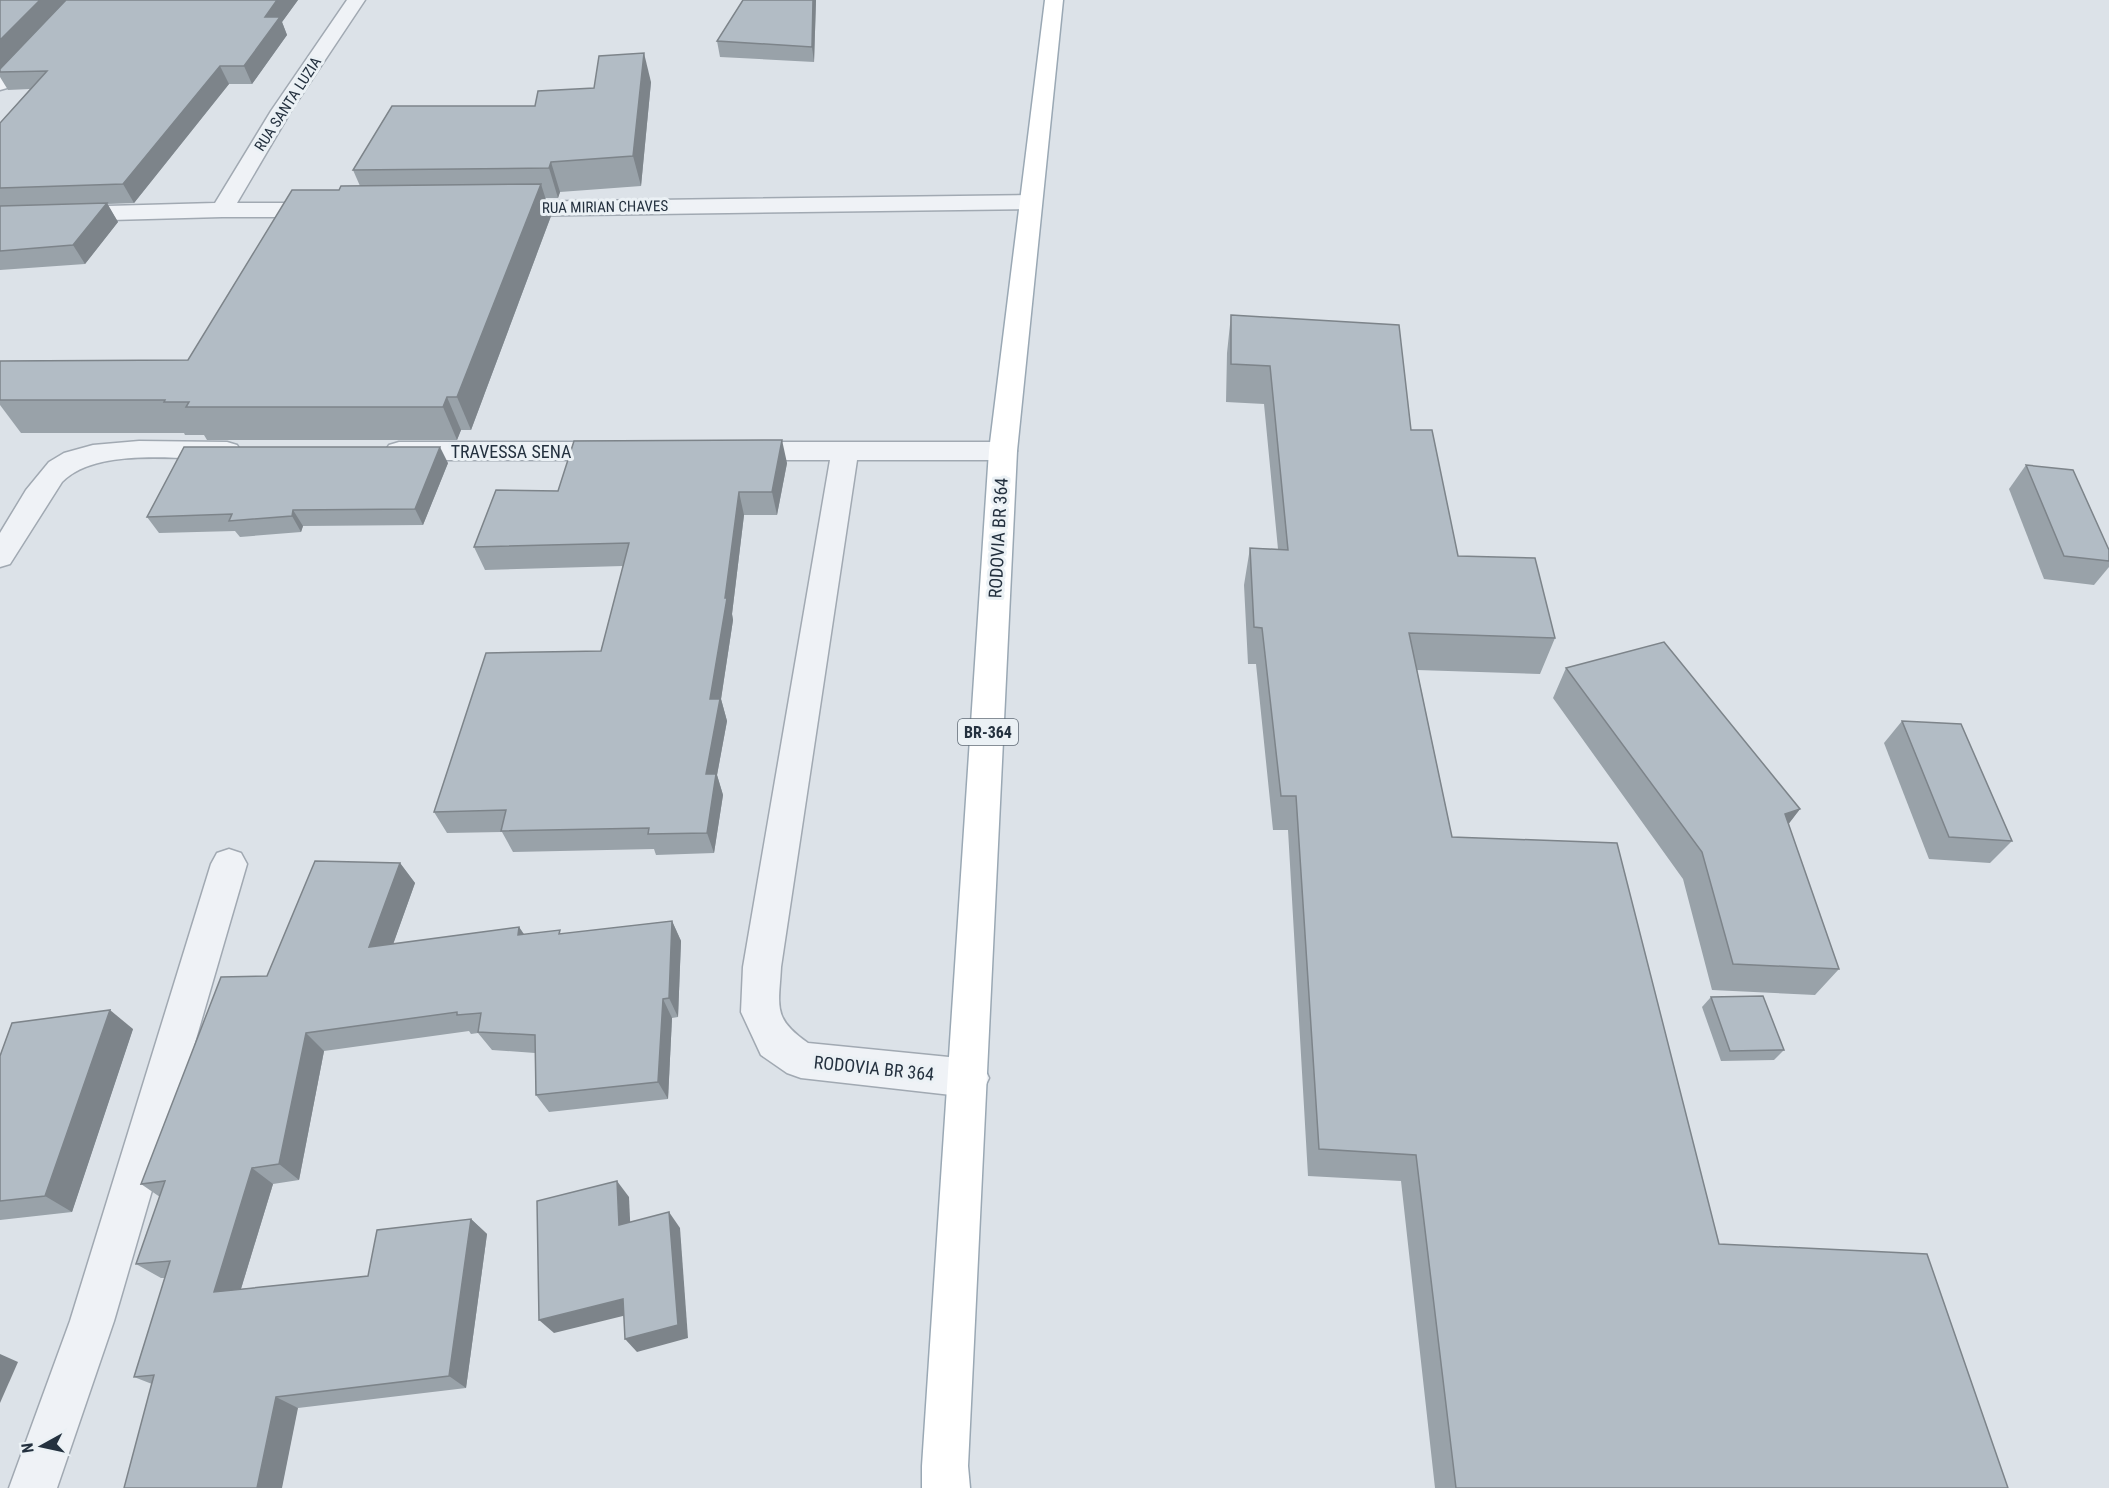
<svg xmlns="http://www.w3.org/2000/svg" width="2109" height="1488" viewBox="0 0 2109 1488" font-family="'Roboto Condensed',sans-serif">
	<style>
		.lines { fill: none; stroke-linecap: round; stroke-linejoin: round }
		.street-casing { stroke: #a1a9b2; stroke-width: 3 }
		.primary-casing { stroke: #9aa8b4; stroke-width: 3 }
		.street { fill: #eff2f6; fill-rule: evenodd }
		.primary { fill: #fff; fill-rule: evenodd }
		.wall { fill: #99a2a9 }
		.shaded-wall { fill: #7d848a }
		.building { fill: #b2bcc5; stroke: #7d848a; stroke-width: 1.5 }
		.labels { text-anchor: middle; dominant-baseline: central; stroke-width: 6; stroke-linejoin: round; paint-order: stroke }
		.far-street-label { font-size: 15px; fill: #24313f; stroke: #ebf1f5 }
		.shield { fill: #ebf1f5; stroke: #606b76; stroke-width: 1.5 }
		.shield-label { font-size: 16px; font-weight: bold; fill: #24313f }
		.street-label { font-size: 18px; fill: #24313f; stroke: #ebf1f5 }
	</style>
	<rect width="100%" height="100%" fill="#dce2e8"/>
	<g class="lines">
		<defs>
			<g id="street">
				<path d="M 70,0 L 89,0 L 7,88 L 0,90 L 0,72 Z"/>
				<path d="M 347,0 L 365,0 L 291,111 L 237,203 L 325,203 L 333,205 L 336,210 L 333,215 L 325,217 L 222,217 L 0,223 L 0,209 L 215,203 L 271,111 Z"/>
				<path d="M 1029,195 L 1037,197 L 1040,202 L 1037,207 L 1029,209 L 503,216 L 495,214 L 492,209 L 495,204 L 503,202 Z"/>
				<path d="M 139,441 L 227,442 L 237,445 L 241,451 L 237,457 L 227,460 C 181,459 96,447 62,482 L 10,564 L 0,567 L 0,533 L 26,490 L 49,462 L 64,453 L 93,445 Z"/>
				<path d="M 399,442 L 617,442 L 627,445 L 631,451 L 627,457 L 617,460 L 399,460 L 389,457 L 385,451 L 389,445 Z"/>
				<path d="M 741,442 L 1003,442 L 1013,445 L 1017,451 L 1013,457 L 1003,460 L 857,460 L 781,967 C 779,1007 772,1018 808,1043 L 969,1059 L 983,1065 L 989,1078 L 983,1091 L 969,1097 L 801,1078 L 787,1073 L 761,1055 L 741,1012 L 743,967 L 830,460 L 741,460 L 731,457 L 727,451 L 731,445 Z"/>
				<path d="M 229,849 L 241,853 L 247,864 L 114,1321 L 57,1488 L 9,1488 L 70,1321 L 211,864 L 217,853 Z"/>
			</g>
			<path id="primary" d="M 1045,0 L 1063,0 L 1017,451 L 968,1466 L 970,1488 L 922,1488 L 922,1466 L 989,451 Z"/>
		</defs>
		<use href="#street" class="street-casing"/>
		<use href="#primary" class="primary-casing"/>
		<use href="#street" class="street"/>
		<use href="#primary" class="primary"/>
	</g>
	<g class="wall">
		<path d="M 0,0 L 298,0 L 282,22 L 287,35 L 252,84 L 229,84 L 134,203 L 107,204 L 118,222 L 85,264 L 0,270 L 0,123 L 30,89 L 8,90 L 0,77 Z"/>
		<path d="M 743,0 L 816,0 L 814,62 L 720,57 L 717,41 Z"/>
		<path d="M 651,82 L 641,186 L 560,192 L 558,198 L 545,198 L 551,216 L 471,430 L 461,430 L 457,440 L 207,440 L 204,435 L 185,435 L 184,433 L 21,433 L 0,405 L 0,361 L 188,360 L 339,190 L 360,186 L 353,170 L 535,106 L 594,88 Z"/>
		<path d="M 1231,315 L 1411,430 L 1458,556 L 1555,638 L 1540,674 L 1417,670 L 1452,837 L 1719,1244 L 2008,1488 L 1435,1488 L 1401,1181 L 1308,1176 L 1288,830 L 1273,830 L 1256,664 L 1248,664 L 1244,585 L 1250,548 L 1278,549 L 1264,404 L 1226,402 L 1227,353 Z"/>
		<path d="M 448,463 L 423,525 L 303,526 L 301,532 L 240,537 L 235,531 L 159,533 L 147,517 Z"/>
		<path d="M 787,463 L 777,515 L 744,515 L 732,614 L 733,620 L 721,699 L 727,721 L 717,775 L 723,795 L 714,853 L 656,855 L 654,849 L 513,852 L 502,832 L 447,833 L 434,812 L 601,651 L 623,566 L 485,570 L 474,547 L 558,491 Z"/>
		<path d="M 2026,465 L 2109,550 L 2109,567 L 2094,585 L 2044,579 L 2009,489 Z"/>
		<path d="M 1566,668 L 1800,809 L 1788,824 L 1839,969 L 1815,995 L 1712,990 L 1683,879 L 1553,698 Z"/>
		<path d="M 1902,721 L 2012,841 L 1990,863 L 1929,859 L 1884,743 Z"/>
		<path d="M 400,863 L 415,883 L 393,944 L 519,927 L 524,934 L 561,934 L 672,921 L 681,941 L 678,1017 L 672,1018 L 668,1099 L 549,1112 L 536,1095 L 535,1053 L 492,1050 L 478,1033 L 471,1034 L 469,1031 L 324,1051 L 299,1180 L 273,1184 L 241,1289 L 368,1276 L 471,1219 L 487,1234 L 466,1388 L 298,1408 L 152,1384 L 134,1377 L 165,1278 L 161,1278 L 136,1264 L 160,1197 L 141,1184 L 267,976 Z"/>
		<path d="M 1711,997 L 1784,1050 L 1774,1060 L 1721,1061 L 1702,1007 Z"/>
		<path d="M 133,1029 L 72,1212 L 0,1220 L 0,1056 Z"/>
	</g>
	<g class="shaded-wall">
		<path d="M 40,0 L 67,0 L 0,69 L 0,40 Z"/>
		<path d="M 277,0 L 298,0 L 282,22 L 287,35 L 252,84 L 244,66 L 265,17 Z"/>
		<path d="M 813,0 L 816,0 L 814,62 L 812,47 Z"/>
		<path d="M 644,53 L 651,82 L 641,186 L 633,156 Z"/>
		<path d="M 220,66 L 229,84 L 134,203 L 123,184 Z"/>
		<path d="M 551,162 L 560,192 L 558,198 L 549,168 Z"/>
		<path d="M 541,184 L 551,216 L 471,430 L 457,397 Z"/>
		<path d="M 107,203 L 118,222 L 85,264 L 73,245 Z"/>
		<path d="M 447,397 L 461,430 L 457,440 L 443,407 Z"/>
		<path d="M 782,440 L 787,463 L 777,515 L 772,492 Z"/>
		<path d="M 440,447 L 448,463 L 423,525 L 415,509 Z"/>
		<path d="M 739,492 L 744,515 L 732,614 L 733,620 L 721,699 L 727,721 L 717,775 L 723,795 L 714,853 L 707,833 L 706,774 L 710,699 Z"/>
		<path d="M 293,510 L 303,526 L 301,532 L 292,516 Z"/>
		<path d="M 1800,809 L 1778,838 L 1785,814 Z"/>
		<path d="M 400,863 L 415,883 L 385,967 L 369,947 Z"/>
		<path d="M 672,921 L 681,941 L 678,1017 L 669,998 Z"/>
		<path d="M 519,927 L 532,947 L 518,935 Z"/>
		<path d="M 663,999 L 672,1018 L 668,1099 L 658,1082 Z"/>
		<path d="M 110,1010 L 133,1029 L 72,1212 L 45,1196 Z"/>
		<path d="M 306,1033 L 324,1051 L 299,1180 L 279,1164 Z"/>
		<path d="M 252,1168 L 273,1184 L 236,1305 L 214,1292 Z"/>
		<path d="M 617,1181 L 629,1197 L 631,1240 L 619,1225 Z"/>
		<path d="M 669,1212 L 680,1228 L 688,1338 L 637,1352 L 625,1339 Z"/>
		<path d="M 471,1219 L 487,1234 L 466,1388 L 449,1376 Z"/>
		<path d="M 623,1299 L 635,1313 L 554,1333 L 539,1320 Z"/>
		<path d="M 0,1354 L 18,1362 L 0,1403 Z"/>
		<path d="M 276,1397 L 298,1408 L 282,1488 L 257,1488 Z"/>
	</g>
	<g class="building">
		<path d="M 0,0 L 40,0 L 0,40 Z"/>
		<path d="M 66,0 L 277,0 L 265,17 L 280,17 L 244,66 L 220,66 L 123,184 L 0,188 L 0,123 L 47,71 L 0,72 L 0,69 Z"/>
		<path d="M 743,0 L 813,0 L 812,47 L 717,41 Z"/>
		<path d="M 644,53 L 633,156 L 551,162 L 549,168 L 353,170 L 392,106 L 535,106 L 538,91 L 594,88 L 599,56 Z"/>
		<path d="M 541,184 L 457,397 L 447,397 L 443,407 L 186,407 L 189,402 L 164,402 L 165,400 L 0,400 L 0,361 L 188,360 L 292,190 L 339,190 L 341,186 Z"/>
		<path d="M 107,203 L 73,245 L 0,251 L 0,206 Z"/>
		<path d="M 1231,315 L 1399,325 L 1411,430 L 1432,430 L 1458,556 L 1535,558 L 1555,638 L 1409,633 L 1452,837 L 1617,843 L 1719,1244 L 1927,1254 L 2008,1488 L 1456,1488 L 1416,1155 L 1319,1149 L 1296,796 L 1281,796 L 1262,628 L 1254,627 L 1250,548 L 1288,550 L 1270,366 L 1231,364 Z"/>
		<path d="M 782,440 L 772,492 L 739,492 L 725,598 L 727,598 L 710,699 L 720,699 L 706,774 L 716,774 L 707,833 L 648,834 L 649,828 L 501,831 L 506,810 L 434,812 L 486,653 L 601,651 L 629,543 L 474,547 L 496,490 L 558,491 L 574,441 Z"/>
		<path d="M 184,447 L 440,447 L 415,509 L 293,510 L 292,516 L 229,521 L 232,514 L 147,517 Z"/>
		<path d="M 2026,465 L 2073,470 L 2109,550 L 2109,561 L 2064,556 Z"/>
		<path d="M 1664,642 L 1800,809 L 1785,814 L 1839,969 L 1733,964 L 1702,852 L 1566,668 Z"/>
		<path d="M 1902,721 L 1961,724 L 2012,841 L 1949,837 Z"/>
		<path d="M 315,861 L 400,863 L 369,947 L 519,927 L 518,935 L 560,930 L 559,934 L 672,921 L 669,998 L 663,999 L 658,1082 L 536,1095 L 535,1035 L 478,1032 L 481,1013 L 457,1015 L 457,1012 L 306,1033 L 279,1164 L 252,1168 L 214,1292 L 368,1276 L 377,1230 L 471,1219 L 449,1376 L 276,1397 L 257,1488 L 124,1488 L 154,1375 L 134,1377 L 170,1261 L 136,1264 L 165,1181 L 141,1184 L 221,977 L 267,976 Z"/>
		<path d="M 1763,996 L 1784,1050 L 1730,1051 L 1711,997 Z"/>
		<path d="M 110,1010 L 45,1196 L 0,1201 L 0,1056 L 12,1023 Z"/>
		<path d="M 617,1181 L 619,1225 L 669,1212 L 678,1325 L 625,1339 L 623,1299 L 539,1320 L 537,1201 Z"/>
	</g>
	<g class="labels">
		<g class="far-street-label">
			<text transform="translate(288 104) rotate(-57)">RUA SANTA LUZIA</text>
			<text transform="translate(605 207) rotate(-1)">RUA MIRIAN CHAVES</text>
		</g>
		<rect class="shield" x="958" y="719" width="60" height="26" rx="4.5"/>
		<g class="shield-label">
			<text x="988" y="732">BR-364</text>
		</g>
		<g class="street-label">
			<text x="511" y="451">TRAVESSA SENA</text>
			<text transform="translate(998 538) rotate(-87)">RODOVIA BR 364</text>
			<text transform="translate(874 1068) rotate(6)">RODOVIA BR 364</text>
		</g>
	</g>
	<g transform="translate(42 1446) rotate(262)" stroke="#ebf1f5" stroke-width="4.5" paint-order="stroke">
	<path d="M0-4.5L10 22L0 15L-10 22Z" fill="#24313f"/>
	<text y="-9" font-size="16" font-weight="bold" text-anchor="middle" fill="#24313f">N</text>
	</g>
</svg>
